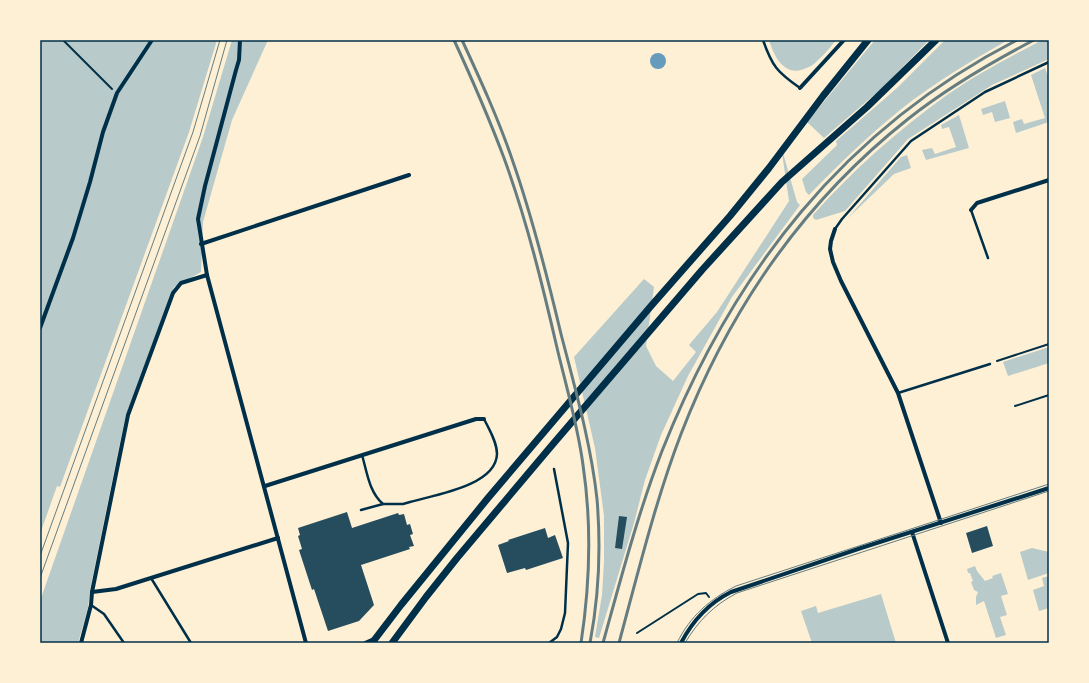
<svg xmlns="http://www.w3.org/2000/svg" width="1089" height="683" viewBox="0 0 1089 683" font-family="'IBM Plex Sans',sans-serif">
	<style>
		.green { fill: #b9caca }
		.water { fill: #669bbc }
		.building { fill: #264d5e }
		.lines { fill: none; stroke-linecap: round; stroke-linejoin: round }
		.path { stroke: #003049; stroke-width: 2 }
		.service { stroke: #003049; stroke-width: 2.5 }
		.minor { stroke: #003049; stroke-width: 4 }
		.secondary { stroke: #003049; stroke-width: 7 }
		.tram { stroke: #657d81; stroke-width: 1 }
		.rail { stroke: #657d81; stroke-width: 3 }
		.neatline { fill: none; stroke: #003049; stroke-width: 1.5 }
	</style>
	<rect width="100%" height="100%" fill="#fdf0d5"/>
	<g class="green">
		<path d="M 40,40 L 217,40 L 189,132 L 60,487 L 57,486 L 40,534 Z"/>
		<path d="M 232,40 L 268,40 L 232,120 L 203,222 L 201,272 L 174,287 L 125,418 L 90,590 L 88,608 L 78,643 L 40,643 L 40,601 L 203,137 Z"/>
		<path d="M 769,40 L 836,40 C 830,48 823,56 815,63 C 812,66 808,67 804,69 C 784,77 774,56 769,40 Z"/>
		<path d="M 875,40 L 929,40 L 882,88 L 824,138 L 807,122 Z"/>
		<path d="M 945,40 L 1008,40 C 971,61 934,83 900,110 C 868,136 838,165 809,195 L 806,192 L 802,179 L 834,148 L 837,145 L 836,141 L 897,88 Z"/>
		<path d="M 1042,40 L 1049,40 L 1049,59 L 992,85 L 908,139 L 845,211 L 816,220 L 813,218 L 813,215 C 854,169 897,131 947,95 C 977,74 1010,57 1042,40 Z"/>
		<path d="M 1045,68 L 1049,79 L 1049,122 L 1016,133 L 1013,122 L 1022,119 L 1024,124 L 1045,118 L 1031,75 Z"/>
		<path d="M 1005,101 L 1010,118 L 995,122 L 992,112 L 983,115 L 981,109 Z"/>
		<path d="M 959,115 L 969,148 L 926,160 L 922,150 L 932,148 L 935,154 L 956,147 L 949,127 L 942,129 L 941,125 Z"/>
		<path d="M 781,146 L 797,202 L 800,205 L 732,297 L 688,376 L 661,435 L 645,480 L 634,523 L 599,638 L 595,637 L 602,595 L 604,562 L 604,516 L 595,448 L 574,357 L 644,279 L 654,287 L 646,346 L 656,366 L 673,381 L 696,352 L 689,345 L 717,312 L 789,201 Z"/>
		<path d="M 907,155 L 911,168 L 894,174 L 848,218 L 901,157 Z"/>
		<path d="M 1049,347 L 1049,363 L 1008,376 L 1003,362 Z"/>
		<path d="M 1032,548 L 1049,552 L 1049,573 L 1028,580 L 1020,552 Z"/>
		<path d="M 975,566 L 977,571 L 985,581 L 993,578 L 992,576 L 1001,573 L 1008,594 L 1001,596 L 1007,615 L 1000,617 L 1006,635 L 996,638 L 984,601 L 976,605 L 976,597 L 978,592 L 974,590 L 971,582 L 973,581 L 970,573 L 968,573 L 967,569 Z"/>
		<path d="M 1049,576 L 1049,608 L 1039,611 L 1033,590 L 1044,586 L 1042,578 Z"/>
		<path d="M 881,594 L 896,643 L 812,643 L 801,611 L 816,606 L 818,613 Z"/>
	</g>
	<circle class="water" cx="658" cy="61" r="8"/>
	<g class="building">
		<path d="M 347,512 L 352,528 L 398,513 L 399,515 L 404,514 L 407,525 L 410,524 L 413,534 L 410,535 L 414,546 L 409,547 L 410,549 L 361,565 L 374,605 L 359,621 L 328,631 L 314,589 L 312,590 L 299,550 L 302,549 L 298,536 L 300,535 L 298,528 Z"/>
		<path d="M 619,516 L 627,517 L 622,549 L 615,548 Z"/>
		<path d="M 987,526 L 993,546 L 972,553 L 966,533 Z"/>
		<path d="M 545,528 L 548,538 L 555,535 L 563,558 L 526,570 L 525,568 L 507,573 L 498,545 L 509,541 L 508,540 Z"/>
	</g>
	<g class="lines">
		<g class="path">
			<path d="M 63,40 L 112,89"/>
			<path d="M 997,361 L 1049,344"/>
			<path d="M 1015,406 L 1049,395"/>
			<path d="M 637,633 L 698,594 L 706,593 L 709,597"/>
		</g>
		<g class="service">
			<path d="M 763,40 C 772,66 777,72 800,88"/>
			<path d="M 971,210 L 988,258"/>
			<path d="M 835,229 L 842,219 L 911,141 L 985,92 L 1049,62"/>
			<path d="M 898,393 L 990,364"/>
			<path d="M 362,455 C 367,472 369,492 383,504"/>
			<path d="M 361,510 L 383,504 L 403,504 L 410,502 C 434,495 496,486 497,454 C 497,442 489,429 484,419"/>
			<path d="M 151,578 L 191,643"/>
			<path d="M 91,605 L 104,614 L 124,643"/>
			<path d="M 549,643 L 557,637 L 561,629 L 565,613 L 568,543 L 554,469"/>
		</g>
		<g class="minor">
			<path d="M 240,40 L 239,60 L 236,70 L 205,186 L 198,219 L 207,275 L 306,643"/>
			<path d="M 800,88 L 844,40"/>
			<path d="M 971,210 L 977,203 L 1049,180"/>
			<path d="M 835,229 L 831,241 L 830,249 L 833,262 L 841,281 L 898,393 L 941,523"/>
			<path d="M 201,244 L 409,175"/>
			<path d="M 40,328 L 73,238 L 90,182 L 103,132 L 117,93 L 152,40"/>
			<path d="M 265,486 L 476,419 L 484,419"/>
			<path d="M 912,532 L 948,643"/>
			<path d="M 92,592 L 116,589 L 278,538"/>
			<path d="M 81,643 L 91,605 L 92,592 L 128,415 L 173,293 L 181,283 L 207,275"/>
			<path d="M 365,643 L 374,639"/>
			<path d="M 681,643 C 693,620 709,603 731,592 L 861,548 L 1049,488"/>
		</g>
		<g class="secondary">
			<path d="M 372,643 L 401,605 L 488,498 L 651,306 L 730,216 L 769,168 L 823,96 L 868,40"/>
			<path d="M 392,643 L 426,597 L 457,558 L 553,444 L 702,270 L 782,182 L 867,107 L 936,40"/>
		</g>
		<g class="tram">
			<path d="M 40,556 L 193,132 L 220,40"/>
			<path d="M 40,578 L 200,136 L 227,40"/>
			<path d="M 677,643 C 690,616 710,599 736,586 L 1049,484"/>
			<path d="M 685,643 C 698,621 714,605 737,593 L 1049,491"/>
		</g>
		<g class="rail">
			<path d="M 454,40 C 472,79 489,118 504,158 C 527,221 543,287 558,352 C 567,389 578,427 583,465 C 592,525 590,584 581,643"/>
			<path d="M 462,40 C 480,79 498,118 512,159 C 532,216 547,275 561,334 C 575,388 591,444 597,499 C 601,547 599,596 590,643"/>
			<path d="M 603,643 C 621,578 638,513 662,451 C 733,272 844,129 1017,40"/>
			<path d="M 619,643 C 638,573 655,502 681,434 C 729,310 803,202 908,119 C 947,88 990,63 1034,40"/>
		</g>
	</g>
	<rect width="1089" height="683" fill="none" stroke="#fdf0d5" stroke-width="82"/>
	<rect x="41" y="41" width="1007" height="601" class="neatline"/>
</svg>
